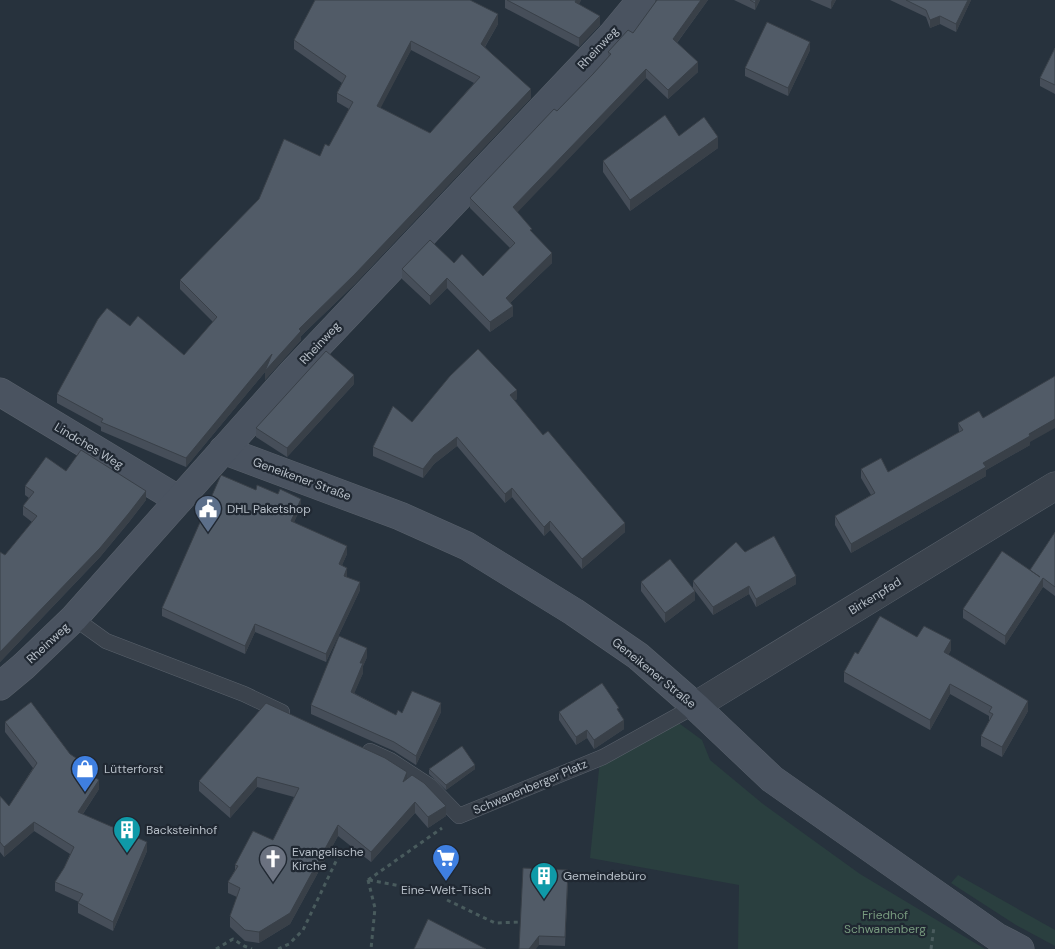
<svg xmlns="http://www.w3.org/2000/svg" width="1055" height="949" viewBox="0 0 1055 949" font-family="'DM Sans',sans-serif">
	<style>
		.green { fill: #2a3f3f }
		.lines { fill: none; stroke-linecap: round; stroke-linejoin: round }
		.lane-casing { stroke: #59616b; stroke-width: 16 }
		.street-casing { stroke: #59616b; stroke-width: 29 }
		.secondary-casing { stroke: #59616b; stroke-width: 29 }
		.path { stroke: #495b5d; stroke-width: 3; stroke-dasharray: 4 4; stroke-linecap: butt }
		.lane { stroke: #3b434d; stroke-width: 15 }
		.street { stroke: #3b434d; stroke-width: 28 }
		.secondary { stroke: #4a5360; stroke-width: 28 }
		.wall { fill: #464e59; fill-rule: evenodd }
		.shaded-wall { fill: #394048 }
		.building { fill: #515b67; stroke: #394048; fill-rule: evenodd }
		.labels { text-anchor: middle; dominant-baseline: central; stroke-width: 4.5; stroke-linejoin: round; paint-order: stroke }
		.street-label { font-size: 12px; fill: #b7bfc8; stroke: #202832 }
		.poi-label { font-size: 12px; fill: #b7bfc8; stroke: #202832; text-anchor: start }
		.park-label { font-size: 12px; fill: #789b7f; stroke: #202832 }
	</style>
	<rect width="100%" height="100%" fill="#27323d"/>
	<g class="green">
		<path d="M 669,716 L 702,740 L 710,760 L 763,804 L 860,874 L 985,949 L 738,949 L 739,885 L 590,858 L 601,750 Z"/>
		<path d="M 958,875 L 1055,930 L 1055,946 L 1016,925 L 951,883 Z"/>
	</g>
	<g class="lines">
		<defs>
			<g id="lane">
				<path d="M 74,618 L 106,641 L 244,694 L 282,712"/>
				<path d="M 370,751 L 390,760 L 430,786 L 459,816 L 603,757 L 695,706"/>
			</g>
			<path id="street" d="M 695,706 L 1055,486"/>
			<g id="secondary">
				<path d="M 0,392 L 179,500"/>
				<path d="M 223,450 L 400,516 L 467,546 L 574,612 L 638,656 L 695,706 L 772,779 L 997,937 L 1020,949"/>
				<path d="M 0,686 L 24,666 L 74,618 L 293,372 L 612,35 L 641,0"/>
			</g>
		</defs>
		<use href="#lane" class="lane-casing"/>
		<use href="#street" class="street-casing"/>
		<use href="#secondary" class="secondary-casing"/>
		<g class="path">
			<path d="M 368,880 L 442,828"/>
			<path d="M 368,880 L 375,908 L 371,949"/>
			<path d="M 369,880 L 431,892"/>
			<path d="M 447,900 L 495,923 L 521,922"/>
			<path d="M 216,949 L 233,939 L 244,946 L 252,949"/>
			<path d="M 278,949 L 289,944 L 303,930 L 339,855"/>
			<path d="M 931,949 L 934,927"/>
		</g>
		<use href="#lane" class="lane"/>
		<use href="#street" class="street"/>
		<use href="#secondary" class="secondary"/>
	</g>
	<g class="wall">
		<path d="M 505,0 L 581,0 L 579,4 L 600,25 L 579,47 L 505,8 Z"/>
		<path d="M 657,0 L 708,0 L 677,43 L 698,72 L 668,99 L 646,78 L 517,212 L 532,232 L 552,263 L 510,303 L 513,316 L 490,332 L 447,288 L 430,305 L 402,279 L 402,269 L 454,263 L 483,276 L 510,248 L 470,208 L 470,198 L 557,111 L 593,74 L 608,57 L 608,52 L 633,33 Z"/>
		<path d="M 734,0 L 760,0 L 755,10 Z"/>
		<path d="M 810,0 L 836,0 L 831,9 Z"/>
		<path d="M 890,0 L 971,0 L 956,32 L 940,24 L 930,28 L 926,17 Z"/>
		<path d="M 498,24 L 485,47 L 531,98 L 355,284 L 301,336 L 301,340 L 265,380 L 265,372 L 186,467 L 101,431 L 101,427 L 57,403 L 57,394 L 130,326 L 184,355 L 213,322 L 180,289 L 180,280 L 320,156 L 329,146 L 349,109 L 337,102 L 337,93 L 342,83 L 294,49 L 294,40 ZM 411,50 L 474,83 L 430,133 L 380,108 Z"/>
		<path d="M 1055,48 L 1055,94 L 1040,86 L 1040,78 Z"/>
		<path d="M 810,50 L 788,96 L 745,76 L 745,68 Z"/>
		<path d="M 679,136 L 718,148 L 630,211 L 603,172 L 603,161 Z"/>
		<path d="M 354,384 L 287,457 L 256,437 L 256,428 Z"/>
		<path d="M 517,399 L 514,401 L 625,532 L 582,569 L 550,530 L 544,536 L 512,497 L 505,503 L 457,446 L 434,464 L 423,478 L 373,456 L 373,447 L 412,422 Z"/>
		<path d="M 983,418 L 1030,442 L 1030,445 L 986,470 L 986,476 L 851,553 L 835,525 L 835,516 L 871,495 L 861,478 L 861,469 L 888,472 L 959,432 L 958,423 Z"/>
		<path d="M 66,471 L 146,500 L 129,522 L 100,557 L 0,662 L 0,552 L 5,555 L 32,522 L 23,515 L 23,506 L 29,498 L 25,495 L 25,486 Z"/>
		<path d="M 256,490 L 301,507 L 294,522 L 347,554 L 342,565 L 347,576 L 347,577 L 360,590 L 326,662 L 255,632 L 245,654 L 162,616 L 162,608 Z"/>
		<path d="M 1055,532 L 1055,596 L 1043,587 L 1005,645 L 963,618 L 963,609 L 1030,570 Z"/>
		<path d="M 693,581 L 796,584 L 756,607 L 749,594 L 713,615 L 695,591 L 695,600 L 665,623 L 641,591 L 641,582 L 693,588 Z"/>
		<path d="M 917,637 L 951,650 L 948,655 L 1028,711 L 1002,757 L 981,746 L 981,736 L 989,721 L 989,716 L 950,694 L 930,730 L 844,682 L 844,672 L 858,654 Z"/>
		<path d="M 367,657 L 363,666 L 363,673 L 354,693 L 396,715 L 402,713 L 441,712 L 416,765 L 394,751 L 311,714 L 311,705 Z"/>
		<path d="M 266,703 L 407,778 L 446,816 L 428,828 L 415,813 L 371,862 L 338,836 L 290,924 L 259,943 L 245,941 L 230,927 L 230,916 L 237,897 L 228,893 L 228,882 L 235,870 L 235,865 L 273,840 L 294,797 L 257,787 L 230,818 L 199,791 L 199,781 Z"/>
		<path d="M 559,712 L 619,712 L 624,729 L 594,749 L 587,738 L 576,745 L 559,720 Z"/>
		<path d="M 5,722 L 79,767 L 99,789 L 83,814 L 147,851 L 113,931 L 78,913 L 78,903 L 79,902 L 55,891 L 55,882 L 64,868 L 70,854 L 34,831 L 4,857 L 0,852 L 0,796 L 9,806 L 33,768 L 5,732 Z"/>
		<path d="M 429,769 L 475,769 L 446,790 L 429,774 Z"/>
		<path d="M 568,879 L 565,946 L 539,945 L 519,949 Z"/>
	</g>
	<g class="shaded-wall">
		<path d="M 576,0 L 581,0 L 575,12 L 575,2 Z"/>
		<path d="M 701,0 L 708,0 L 673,48 L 673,39 Z"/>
		<path d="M 756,0 L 760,0 L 755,10 L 755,3 Z"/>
		<path d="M 832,0 L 836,0 L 831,9 L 831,2 Z"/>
		<path d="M 968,0 L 971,0 L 956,32 L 956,24 Z"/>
		<path d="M 498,14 L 498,24 L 481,53 L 481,44 Z"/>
		<path d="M 600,16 L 600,25 L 579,47 L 579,38 Z"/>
		<path d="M 940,16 L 940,24 L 930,28 L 930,20 Z"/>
		<path d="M 411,41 L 411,50 L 377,115 L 377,106 Z"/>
		<path d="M 810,42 L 810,50 L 788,96 L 788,88 Z"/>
		<path d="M 698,62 L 698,72 L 668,99 L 668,90 Z"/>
		<path d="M 646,69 L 646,78 L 513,217 L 513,207 Z"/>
		<path d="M 531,89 L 531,98 L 355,284 L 301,336 L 301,340 L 265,380 L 265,372 L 186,467 L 186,458 L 272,354 L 299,329 Z"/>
		<path d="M 718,137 L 718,148 L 630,211 L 630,200 Z"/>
		<path d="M 552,253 L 552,263 L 506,307 L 506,298 Z"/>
		<path d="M 447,278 L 447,288 L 430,305 L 430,296 Z"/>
		<path d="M 513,306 L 513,316 L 490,332 L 490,322 Z"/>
		<path d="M 354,375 L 354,384 L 287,457 L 287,448 Z"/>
		<path d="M 517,390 L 517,399 L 510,404 L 510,395 Z"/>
		<path d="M 1055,419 L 1055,428 L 1030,442 L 1030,445 L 986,470 L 986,476 L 851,553 L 851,544 L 983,463 L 1029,434 Z"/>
		<path d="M 457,437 L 457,446 L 434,464 L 423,478 L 423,469 L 434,455 Z"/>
		<path d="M 512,488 L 512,497 L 505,503 L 505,494 Z"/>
		<path d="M 146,491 L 146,500 L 129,522 L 100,557 L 0,662 L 0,652 Z"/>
		<path d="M 301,499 L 301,507 L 291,529 L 291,521 Z"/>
		<path d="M 550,521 L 550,530 L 544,536 L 544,527 Z"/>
		<path d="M 625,523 L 625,532 L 582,569 L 582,559 Z"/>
		<path d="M 347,546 L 347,554 L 339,572 L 339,564 Z"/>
		<path d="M 347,568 L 347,576 L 344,584 L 344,576 Z"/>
		<path d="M 796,576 L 796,584 L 756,607 L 756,599 Z"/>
		<path d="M 1043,578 L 1043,587 L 1005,645 L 1005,636 Z"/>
		<path d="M 360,582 L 360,590 L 326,662 L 326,654 Z"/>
		<path d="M 749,586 L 749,594 L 713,615 L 713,607 Z"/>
		<path d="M 695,591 L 695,600 L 665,623 L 665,613 Z"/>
		<path d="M 255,624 L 255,632 L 245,654 L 245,646 Z"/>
		<path d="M 951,640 L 951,650 L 944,663 L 944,652 Z"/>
		<path d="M 367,648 L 367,657 L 363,666 L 363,673 L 351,701 L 351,692 L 360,663 Z"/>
		<path d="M 950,684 L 950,694 L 930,730 L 930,720 Z"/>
		<path d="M 1028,701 L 1028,711 L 1002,757 L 1002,747 Z"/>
		<path d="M 441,703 L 441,712 L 416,765 L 416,756 Z"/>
		<path d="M 624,720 L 624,729 L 594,749 L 594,740 Z"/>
		<path d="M 587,730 L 587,738 L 576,745 L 576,737 Z"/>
		<path d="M 79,760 L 79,769 L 76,765 Z"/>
		<path d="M 475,765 L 475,769 L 446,790 L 446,785 Z"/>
		<path d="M 407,772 L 407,782 L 403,782 Z"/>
		<path d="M 257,777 L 257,787 L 230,818 L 230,808 Z"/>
		<path d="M 99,780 L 99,789 L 78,821 L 78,812 Z"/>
		<path d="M 415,802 L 415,813 L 371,862 L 371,852 Z"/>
		<path d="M 446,806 L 446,816 L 428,828 L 428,817 Z"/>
		<path d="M 34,822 L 34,831 L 4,857 L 4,847 Z"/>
		<path d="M 338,825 L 338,836 L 290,924 L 259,943 L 259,932 Z"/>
		<path d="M 147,842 L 147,851 L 113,931 L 113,922 Z"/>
		<path d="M 539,936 L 539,945 L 536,949 L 529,949 Z"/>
	</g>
	<g class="building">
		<path d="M 315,0 L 470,0 L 498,14 L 481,44 L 531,89 L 355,274 L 299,329 L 301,331 L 265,371 L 272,354 L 186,458 L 101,422 L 103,419 L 57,394 L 98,319 L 107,308 L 130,326 L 138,316 L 184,355 L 217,317 L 180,280 L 259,199 L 284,139 L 320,156 L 325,144 L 329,146 L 353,102 L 337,93 L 346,76 L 294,40 ZM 411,41 L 480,77 L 430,133 L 377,106 Z"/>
		<path d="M 507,0 L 576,0 L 575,2 L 600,16 L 579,38 Z"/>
		<path d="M 657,0 L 701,0 L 673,39 L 698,62 L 668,90 L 646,69 L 513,207 L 532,229 L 530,230 L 552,253 L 506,298 L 513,306 L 490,322 L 447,278 L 430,296 L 402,269 L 430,240 L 454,263 L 462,254 L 483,276 L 515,243 L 470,198 L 554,109 L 557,111 L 593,74 L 611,54 L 608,52 L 628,30 L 633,33 Z"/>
		<path d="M 750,0 L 756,0 L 755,3 Z"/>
		<path d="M 906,0 L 968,0 L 956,24 L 940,16 L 930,20 L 926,10 Z"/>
		<path d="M 767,22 L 810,42 L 788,88 L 745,68 Z"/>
		<path d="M 1055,48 L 1055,85 L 1040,78 Z"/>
		<path d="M 665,115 L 679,136 L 704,117 L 718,137 L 630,200 L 603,161 Z"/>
		<path d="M 478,349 L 517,390 L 510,395 L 543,435 L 548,431 L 625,523 L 582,559 L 550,521 L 544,527 L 512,488 L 505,494 L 457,437 L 434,455 L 423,469 L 373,447 L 393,406 L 412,422 L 450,376 Z"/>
		<path d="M 326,351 L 354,375 L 287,448 L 256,428 Z"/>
		<path d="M 1055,376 L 1055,419 L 1029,434 L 1030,436 L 983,463 L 986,467 L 851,544 L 835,516 L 875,493 L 861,469 L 881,458 L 888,472 L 963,430 L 958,423 L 979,411 L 983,418 Z"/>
		<path d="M 81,450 L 146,491 L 129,513 L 100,548 L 0,652 L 0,552 L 5,555 L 37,516 L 23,506 L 34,492 L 25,486 L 46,457 L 66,471 Z"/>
		<path d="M 221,475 L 256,490 L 257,485 L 278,494 L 280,489 L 301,499 L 291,521 L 347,546 L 339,564 L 347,568 L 344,576 L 360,582 L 326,654 L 255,624 L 245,646 L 162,608 Z"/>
		<path d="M 1055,532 L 1055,587 L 1043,578 L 1005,636 L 963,609 L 1002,551 L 1040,577 L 1030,570 Z"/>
		<path d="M 774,536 L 796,576 L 756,599 L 749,586 L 713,607 L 693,581 L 736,542 L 745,552 Z"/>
		<path d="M 670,559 L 695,591 L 665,613 L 641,582 Z"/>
		<path d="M 880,616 L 917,637 L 924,626 L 951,640 L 944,652 L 1028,701 L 1002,747 L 981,736 L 993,714 L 989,712 L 992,707 L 950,684 L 930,720 L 844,672 L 855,652 L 858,654 Z"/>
		<path d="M 339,636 L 367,648 L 360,663 L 363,663 L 351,692 L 396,715 L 398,710 L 402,713 L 412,691 L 441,703 L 416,756 L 394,742 L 311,705 Z"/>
		<path d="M 602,683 L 619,708 L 617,709 L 624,720 L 594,740 L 587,730 L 576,737 L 559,712 Z"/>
		<path d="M 31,702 L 70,754 L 79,760 L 76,765 L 99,780 L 78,812 L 147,842 L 113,922 L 78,903 L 83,894 L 55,882 L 64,868 L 74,847 L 34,822 L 4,847 L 0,842 L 0,796 L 9,806 L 37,763 L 5,722 Z"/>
		<path d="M 266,703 L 385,758 L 407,772 L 403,782 L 412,775 L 424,783 L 446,806 L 428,817 L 415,802 L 371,852 L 338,825 L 290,913 L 259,932 L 245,930 L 230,916 L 240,888 L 228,882 L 238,866 L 235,865 L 253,831 L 273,840 L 299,788 L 257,777 L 230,808 L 199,781 Z"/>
		<path d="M 462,746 L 475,765 L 446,785 L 429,769 Z"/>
		<path d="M 523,868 L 568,870 L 565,937 L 539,936 L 529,949 L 519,949 Z"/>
		<path d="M 428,919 L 486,949 L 414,949 Z"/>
	</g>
	<defs>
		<symbol id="civic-pin" viewBox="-11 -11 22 30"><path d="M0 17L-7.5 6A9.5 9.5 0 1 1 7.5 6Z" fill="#5c6f8a" stroke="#202832"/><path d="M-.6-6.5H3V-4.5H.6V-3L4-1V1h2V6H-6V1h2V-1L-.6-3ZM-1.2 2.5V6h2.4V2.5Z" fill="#fff"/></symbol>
		<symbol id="shop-pin" viewBox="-11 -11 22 30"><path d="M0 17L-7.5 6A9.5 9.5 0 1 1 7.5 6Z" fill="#3f7fe0" stroke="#202832"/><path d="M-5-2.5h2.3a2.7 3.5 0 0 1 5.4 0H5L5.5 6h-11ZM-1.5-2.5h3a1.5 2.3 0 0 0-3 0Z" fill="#fff"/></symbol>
		<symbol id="building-pin" viewBox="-11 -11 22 30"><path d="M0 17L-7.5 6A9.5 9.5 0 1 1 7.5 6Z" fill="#0f9aa8" stroke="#202832"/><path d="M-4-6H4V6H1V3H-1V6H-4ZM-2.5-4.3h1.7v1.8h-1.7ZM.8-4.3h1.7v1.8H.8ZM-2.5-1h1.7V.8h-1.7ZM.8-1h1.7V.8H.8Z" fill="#fff"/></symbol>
		<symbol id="supermarket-pin" viewBox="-11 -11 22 30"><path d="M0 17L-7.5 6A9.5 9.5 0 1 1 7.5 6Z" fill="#3f7fe0" stroke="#202832"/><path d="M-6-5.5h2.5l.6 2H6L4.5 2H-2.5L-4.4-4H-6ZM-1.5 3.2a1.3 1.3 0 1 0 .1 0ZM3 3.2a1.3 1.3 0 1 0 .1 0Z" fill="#fff"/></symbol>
		<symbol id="church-pin" viewBox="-11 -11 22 30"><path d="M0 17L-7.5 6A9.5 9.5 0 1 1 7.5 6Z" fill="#6b7280" stroke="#202832"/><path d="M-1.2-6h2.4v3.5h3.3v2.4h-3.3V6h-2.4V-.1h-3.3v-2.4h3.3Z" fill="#fff"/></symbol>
	</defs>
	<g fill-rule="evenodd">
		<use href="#civic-pin" x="192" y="493" width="32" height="43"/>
		<use href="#shop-pin" x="69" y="753" width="32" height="43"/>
		<use href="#building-pin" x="111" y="814" width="32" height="43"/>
		<use href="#supermarket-pin" x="430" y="842" width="32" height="43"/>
		<use href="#church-pin" x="257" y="843" width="32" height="43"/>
		<use href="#building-pin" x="528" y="860" width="32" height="43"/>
	</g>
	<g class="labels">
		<g class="street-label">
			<text transform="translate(598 48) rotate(-47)">Rheinweg</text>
			<text transform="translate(320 343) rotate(-47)">Rheinweg</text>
			<text transform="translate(89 446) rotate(31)">Lindches Weg</text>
			<text transform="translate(302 479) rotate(20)">Geneikener Straße</text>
			<text transform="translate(875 596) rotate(-32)">Birkenpfad</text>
			<text transform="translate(48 643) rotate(-43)">Rheinweg</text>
			<text transform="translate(654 673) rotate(39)">Geneikener Straße</text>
			<text transform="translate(530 787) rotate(-23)">Schwanenberger Platz</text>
		</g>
		<g class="poi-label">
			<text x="227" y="509">DHL Paketshop</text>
			<text x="104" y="769">Lütterforst</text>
			<text x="146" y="830">Backsteinhof</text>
			<text x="292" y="852">Evangelische<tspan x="292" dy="14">Kirche</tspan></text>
			<text x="563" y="876">Gemeindebüro</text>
			<text x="446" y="890" text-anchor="middle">Eine-Welt-Tisch</text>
		</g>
		<g class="park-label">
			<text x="885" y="915">Friedhof<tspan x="885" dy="14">Schwanenberg</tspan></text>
		</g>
	</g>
</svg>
